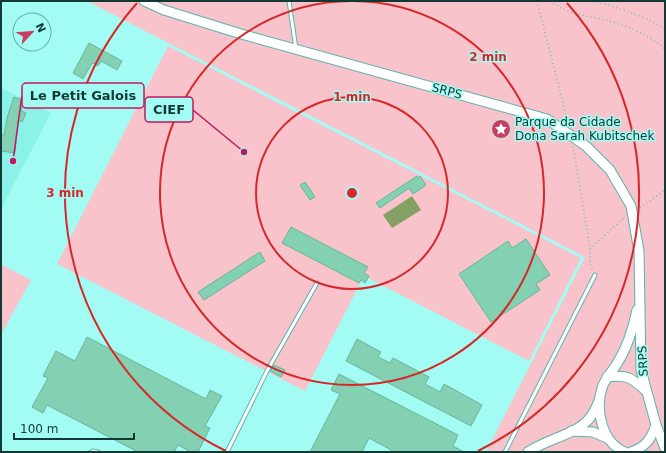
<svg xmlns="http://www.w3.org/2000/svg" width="666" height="453" viewBox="0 0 666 453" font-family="'DejaVu Sans',sans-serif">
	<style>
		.built { fill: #8bf2e9 }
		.green { fill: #f8c3ca }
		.water { fill: #84a063 }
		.building { fill: #83d0b3; stroke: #68b599 }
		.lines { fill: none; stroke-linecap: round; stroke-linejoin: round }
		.lane-casing { stroke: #59b3ac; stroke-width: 5 }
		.secondary-casing { stroke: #59b3ac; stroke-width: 11 }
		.path { stroke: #75bfb8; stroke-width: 1.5; stroke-dasharray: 1 3; stroke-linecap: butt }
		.lane { stroke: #fff; stroke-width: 3 }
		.secondary { stroke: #fff; stroke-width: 9 }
		.ring { fill: none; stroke: #d62828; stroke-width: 2 }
		.labels { text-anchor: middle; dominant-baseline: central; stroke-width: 3; stroke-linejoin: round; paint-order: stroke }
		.street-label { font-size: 12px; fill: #113835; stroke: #a2fcf4 }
		.poi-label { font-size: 12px; fill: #113835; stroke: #a2fcf4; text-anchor: start }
		.centre { fill: #d62828; stroke: #a2fcf4; stroke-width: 2 }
		.ring-label { font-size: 12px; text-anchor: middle; font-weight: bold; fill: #d62828; stroke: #a2fcf4; stroke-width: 3; stroke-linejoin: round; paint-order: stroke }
		.leader { fill: none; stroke: #c2185b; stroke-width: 1.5 }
		.callout-dot { fill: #c2185b; stroke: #a2fcf4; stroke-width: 1.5 }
		.callout { fill: #a2fcf4; stroke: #c2185b; stroke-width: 1.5 }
		.callout-label { font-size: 13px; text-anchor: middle; font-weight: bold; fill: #113835 }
	</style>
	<rect width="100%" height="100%" fill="#a2fcf4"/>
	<path class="built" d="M 1,88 L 51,113 L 1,209 Z"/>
	<g class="green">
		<path d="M 87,1 L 665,1 L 665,452 L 486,452 L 585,257 Z"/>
		<path d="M 168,46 L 581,258 L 529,361 L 364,276 L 305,391 L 57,264 Z"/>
		<path d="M 2,265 L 31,280 L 3,331 L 1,330 Z"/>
	</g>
	<path class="water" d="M 412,196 L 421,210 L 392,228 L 383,215 Z"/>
	<g class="building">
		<path d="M 89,43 L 122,61 L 117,70 L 101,61 L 98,66 L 93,63 L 91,65 L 83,79 L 73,73 Z"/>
		<path d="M 14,97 L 25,101 L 21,111 L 26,113 L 22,122 L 18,120 L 15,153 L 1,151 L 1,135 L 4,135 L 7,118 Z"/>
		<path d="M 417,176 L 418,178 L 420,176 L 426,185 L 422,188 L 413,194 L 409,188 L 380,208 L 376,203 Z"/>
		<path d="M 305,182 L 315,197 L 310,200 L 300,185 Z"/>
		<path d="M 291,227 L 368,267 L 364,273 L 369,276 L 365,283 L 361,280 L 359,283 L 282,243 Z"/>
		<path d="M 526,239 L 550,275 L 536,284 L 540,290 L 491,322 L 459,274 L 508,241 L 512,248 Z"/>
		<path d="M 260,252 L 265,261 L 204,300 L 198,292 Z"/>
		<path d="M 87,337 L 206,399 L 210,390 L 222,396 L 205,426 L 210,428 L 198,452 L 191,452 L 178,445 L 174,452 L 138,452 L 47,405 L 43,413 L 32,407 L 48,378 L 43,376 L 56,351 L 75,361 Z"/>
		<path d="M 357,339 L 381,352 L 378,357 L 390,363 L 393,358 L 429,377 L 425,384 L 440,392 L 444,384 L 482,405 L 471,426 L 346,361 Z"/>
		<path d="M 274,365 L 285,370 L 281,377 L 270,371 Z"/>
		<path d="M 339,374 L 458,435 L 453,446 L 464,452 L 390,452 L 391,450 L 369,438 L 362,452 L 310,452 L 340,394 L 331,390 Z"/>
	</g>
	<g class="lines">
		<defs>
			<g id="lane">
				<path d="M 289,1 L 296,49"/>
				<path d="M 91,452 L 93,451 L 98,452"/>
				<path d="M 227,452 L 267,371 L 317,283"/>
				<path d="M 505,452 L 595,275"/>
			</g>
			<g id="secondary">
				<path d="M 144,1 L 164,10 L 241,34 L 547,119 L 586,146 L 610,170 L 631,206 L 639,251 L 641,370 L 656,425 L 665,448"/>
				<path d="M 607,377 C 627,374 632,378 646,391"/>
				<path d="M 571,431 L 593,432 L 607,438"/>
				<path d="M 528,452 C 546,439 573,436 588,420 C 593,415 596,408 599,401"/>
				<path d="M 625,452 C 602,443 595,410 602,388 C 605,378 613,371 618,362 C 628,346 633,329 637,310"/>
				<path d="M 631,452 C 646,447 651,439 656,425"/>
			</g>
		</defs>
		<use href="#lane" class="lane-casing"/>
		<use href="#secondary" class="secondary-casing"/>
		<g class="path">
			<path d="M 537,1 L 568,123"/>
			<path d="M 550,1 C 566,13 582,15 601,19 C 623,24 649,34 665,49"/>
			<path d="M 593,1 C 619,8 642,15 665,29"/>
			<path d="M 573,146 L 590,249 L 590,264 L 593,271"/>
			<path d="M 640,208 L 665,190"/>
			<path d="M 590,249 L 625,217"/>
		</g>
		<use href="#lane" class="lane"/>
		<use href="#secondary" class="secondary"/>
	</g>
	<g class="ring">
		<circle cx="352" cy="193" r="96"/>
		<path d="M354 1A192 192 0 1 1 350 1"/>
		<path d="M226 451A287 287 0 0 1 137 3M567 3A287 287 0 0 1 478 451"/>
	</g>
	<defs>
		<symbol id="sight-disc" viewBox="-11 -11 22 22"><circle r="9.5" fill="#cb3c63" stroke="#a2fcf4"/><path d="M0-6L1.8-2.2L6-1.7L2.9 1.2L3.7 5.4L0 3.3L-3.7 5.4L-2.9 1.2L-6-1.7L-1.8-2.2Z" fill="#fff"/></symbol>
	</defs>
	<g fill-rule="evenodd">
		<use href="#sight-disc" x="490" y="118" width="22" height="22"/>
	</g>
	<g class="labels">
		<g class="street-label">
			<text transform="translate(447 91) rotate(15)">SRPS</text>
			<text transform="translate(643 361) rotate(-93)">SRPS</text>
		</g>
		<g class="poi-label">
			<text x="515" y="122">Parque da Cidade<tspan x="515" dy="14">Dona Sarah Kubitschek</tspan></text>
		</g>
	</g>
	<circle cx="352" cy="193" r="6" class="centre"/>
	<g class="ring-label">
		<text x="488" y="61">2 min</text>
		<text x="352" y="101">1 min</text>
		<text x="65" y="197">3 min</text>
	</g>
	<path class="leader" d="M13 161L22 95M244 152L193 110"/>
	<g class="callout-dot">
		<circle cx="13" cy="161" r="4"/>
		<circle cx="244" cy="152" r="4"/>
	</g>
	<g class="callout">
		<rect x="22" y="83" width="122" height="25" rx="4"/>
		<rect x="145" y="97" width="48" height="25" rx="4"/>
	</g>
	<g class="callout-label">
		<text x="83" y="100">Le Petit Galois</text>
		<text x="169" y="114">CIEF</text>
	</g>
	<rect width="666" height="453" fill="none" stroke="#113835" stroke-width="4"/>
	<g transform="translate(32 32) rotate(64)"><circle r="19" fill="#a2fcf4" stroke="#68aea8"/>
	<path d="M0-3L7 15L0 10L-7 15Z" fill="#cb3c63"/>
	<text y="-6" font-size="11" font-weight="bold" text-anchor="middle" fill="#113835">N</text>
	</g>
	<path d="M14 433v6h120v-6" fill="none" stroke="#113835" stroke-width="2"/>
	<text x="20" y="433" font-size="12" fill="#113835" stroke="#a2fcf4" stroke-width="3" paint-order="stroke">100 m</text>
</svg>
